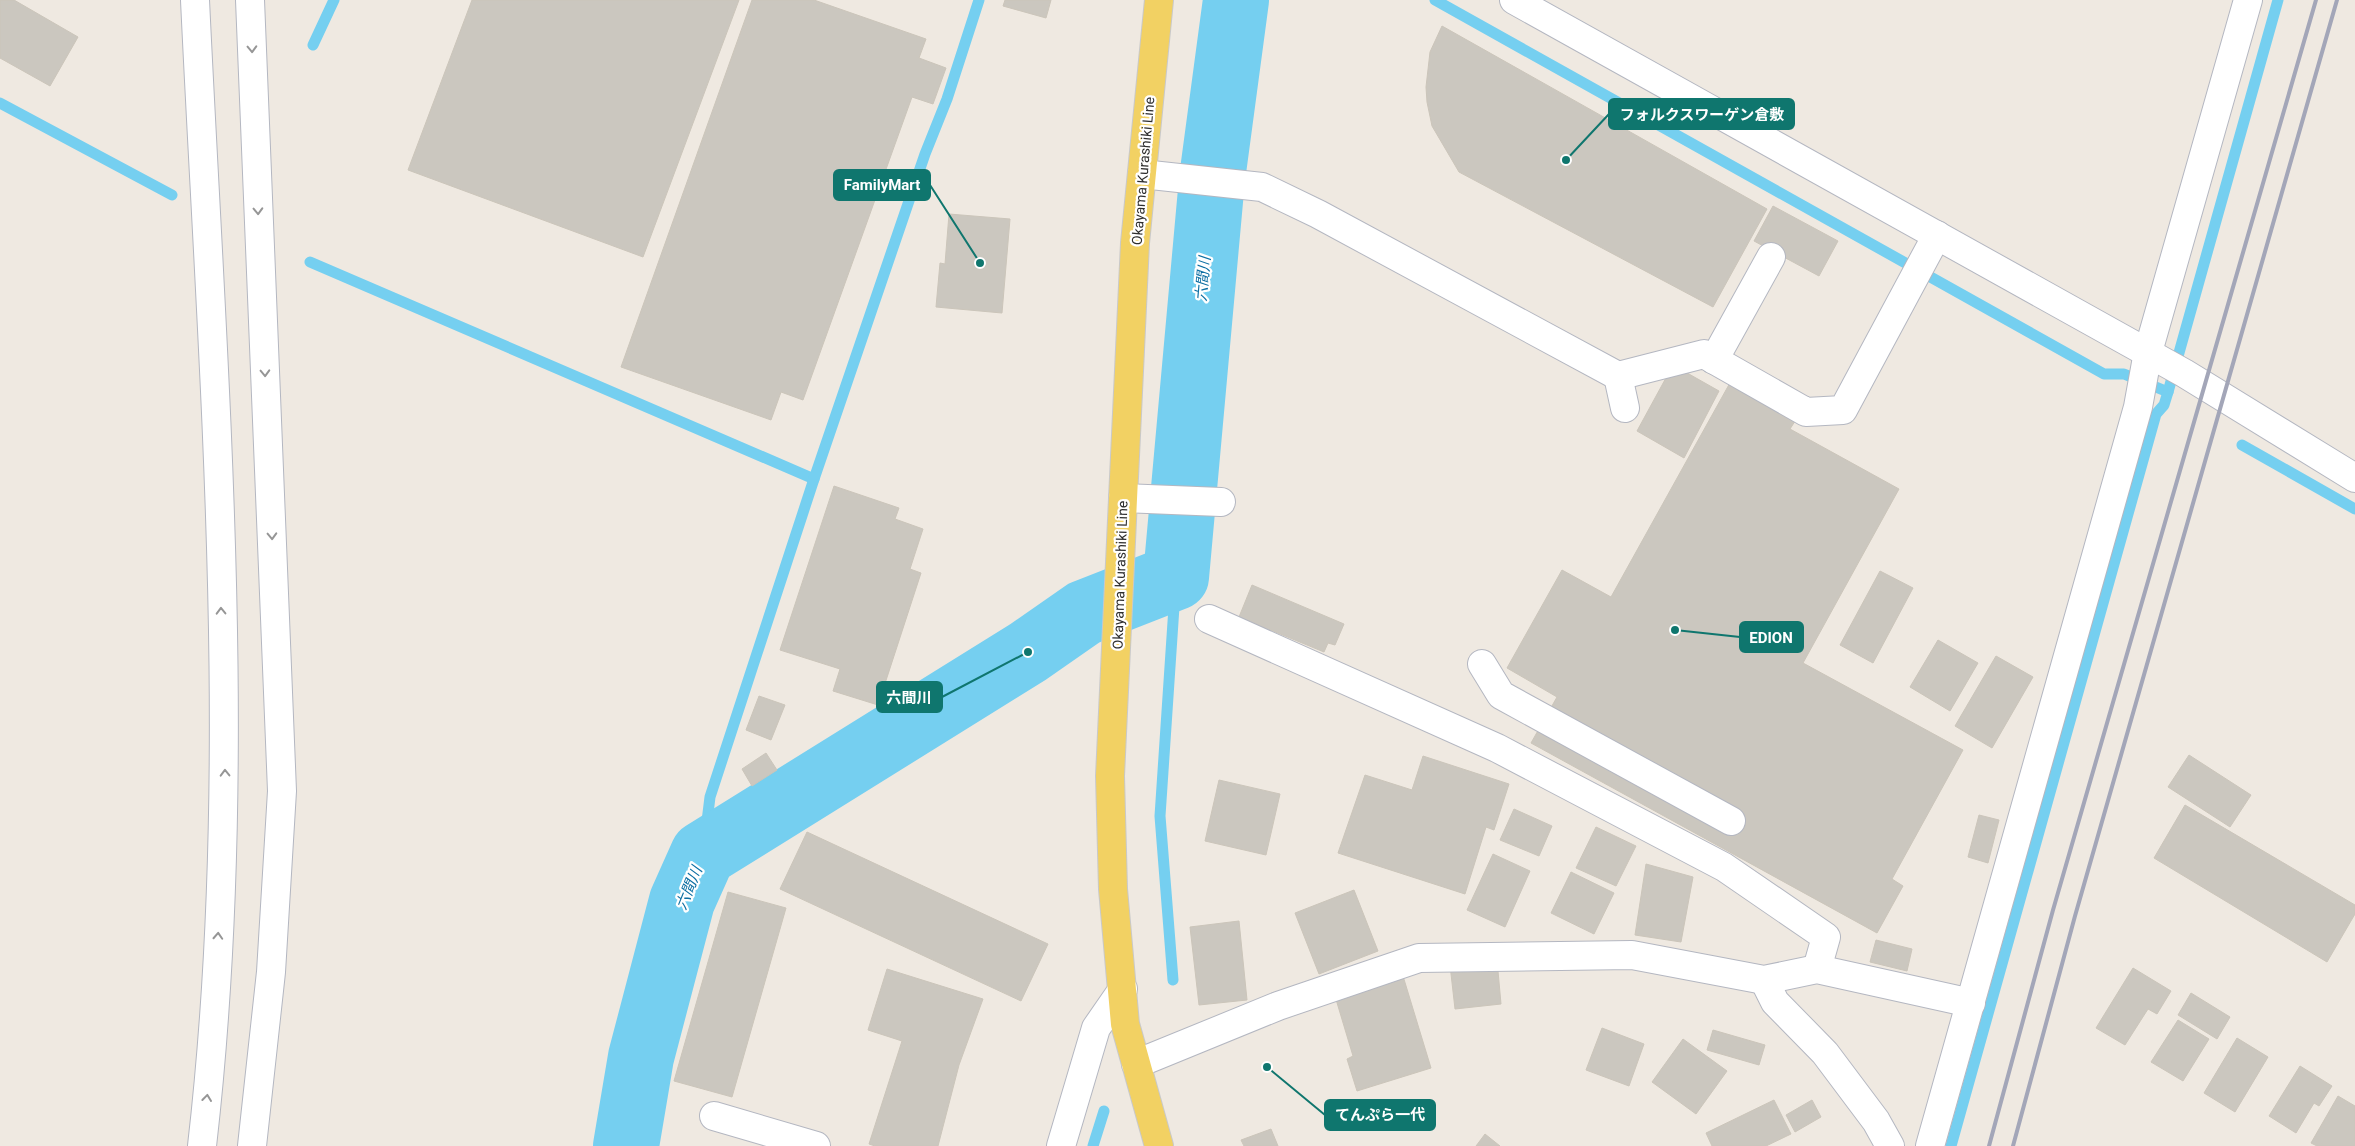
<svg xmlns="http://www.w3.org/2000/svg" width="2355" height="1146" viewBox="0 0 2355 1146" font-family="Roboto,'Noto Sans JP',sans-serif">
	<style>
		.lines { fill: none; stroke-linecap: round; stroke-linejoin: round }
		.stream { stroke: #75cff0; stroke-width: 11 }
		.river { stroke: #75cff0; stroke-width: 66 }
		.building { fill: #cbc7bf; stroke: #cbc5ba }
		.minor-casing { stroke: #b4b7c1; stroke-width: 30 }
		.major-casing { stroke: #c9c9c9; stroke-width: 30 }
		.minor { stroke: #fff; stroke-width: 28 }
		.major { stroke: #f2d163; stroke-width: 28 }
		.rail { stroke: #a3a6b8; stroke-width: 4 }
		.oneway { stroke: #969696 }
		.labels { text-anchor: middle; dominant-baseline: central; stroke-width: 4.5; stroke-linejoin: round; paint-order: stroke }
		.street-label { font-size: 14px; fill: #2e2e2e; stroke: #fff }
		.water-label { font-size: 15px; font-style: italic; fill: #0d6fa3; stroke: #fff }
		.leader { fill: none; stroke: #0f766e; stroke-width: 2 }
		.callout-dot { fill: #0f766e; stroke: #fff; stroke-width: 2 }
		.callout { fill: #0f766e; stroke: #0f766e; stroke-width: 2 }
		.callout-label { font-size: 15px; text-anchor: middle; font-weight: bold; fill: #fff }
	</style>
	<rect width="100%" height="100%" fill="#efe9e1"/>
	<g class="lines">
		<g class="stream">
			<path d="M 1435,0 L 2104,374 L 2124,374 L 2168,392"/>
			<path d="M 313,45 L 334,0"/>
			<path d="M 0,103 L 172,195"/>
			<path d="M 310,262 L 814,479"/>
			<path d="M 2242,445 L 2355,509"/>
			<path d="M 703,854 L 710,797 L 814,479 L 925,154 L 947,99 L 979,0"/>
			<path d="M 1173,980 L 1160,816 L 1176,577"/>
			<path d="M 1093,1146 L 1104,1111"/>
			<path d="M 1951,1146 L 2156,414 L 2164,405 L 2168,392 L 2278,0"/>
		</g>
		<path class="river" d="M 626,1146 L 641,1057 L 682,901 L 703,854 L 1028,652 L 1084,613 L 1176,577 L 1212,179 L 1236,0"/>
	</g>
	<g class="building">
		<path d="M 0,0 L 14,0 L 78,37 L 50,86 L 0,58 Z"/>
		<path d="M 472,0 L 739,0 L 643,257 L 408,170 Z"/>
		<path d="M 752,0 L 814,0 L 926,39 L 919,58 L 946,68 L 933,104 L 912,97 L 803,400 L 781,392 L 771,420 L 621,367 Z"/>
		<path d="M 1005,0 L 1051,0 L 1046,18 L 1003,6 Z"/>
		<path d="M 1442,26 L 1767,209 L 1713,307 L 1459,172 L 1432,126 L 1427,102 L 1426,87 L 1430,52 Z"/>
		<path d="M 1773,206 L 1838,241 L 1819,276 L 1754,241 Z"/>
		<path d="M 949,214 L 1010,219 L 1002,313 L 936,307 L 940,263 L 945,264 Z"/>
		<path d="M 1673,365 L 1719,391 L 1684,458 L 1637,431 Z"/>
		<path d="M 1731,381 L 1797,418 L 1790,429 L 1899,489 L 1803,663 L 1963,750 L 1892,879 L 1903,886 L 1877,933 L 1531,743 L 1557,697 L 1507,668 L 1562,570 L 1611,597 Z"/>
		<path d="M 834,486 L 899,508 L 895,519 L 923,529 L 910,569 L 921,573 L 878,705 L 833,691 L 840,669 L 780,650 Z"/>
		<path d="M 1880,571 L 1913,588 L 1873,663 L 1840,645 Z"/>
		<path d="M 1252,585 L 1344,624 L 1335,645 L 1328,643 L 1324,652 L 1239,617 Z"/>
		<path d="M 1938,640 L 1978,663 L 1950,711 L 1910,687 Z"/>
		<path d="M 1996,656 L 2033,677 L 1992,748 L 1955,726 Z"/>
		<path d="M 759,696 L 785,705 L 771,740 L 746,730 Z"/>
		<path d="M 766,753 L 777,770 L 752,786 L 742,769 Z"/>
		<path d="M 2189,755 L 2251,795 L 2230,827 L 2168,787 Z"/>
		<path d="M 1423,756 L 1509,784 L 1494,830 L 1486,827 L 1465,894 L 1338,853 L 1365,775 L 1412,790 Z"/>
		<path d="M 1219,780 L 1280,794 L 1266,855 L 1205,841 Z"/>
		<path d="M 2185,805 L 2355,905 L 2355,914 L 2327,962 L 2154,858 Z"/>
		<path d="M 1514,809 L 1552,826 L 1539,856 L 1500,840 Z"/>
		<path d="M 1979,815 L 1999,820 L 1988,863 L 1968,857 Z"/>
		<path d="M 1596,827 L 1636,846 L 1616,886 L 1576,868 Z"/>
		<path d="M 807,832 L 1048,944 L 1021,1001 L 780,889 Z"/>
		<path d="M 1493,854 L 1530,871 L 1505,927 L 1467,910 Z"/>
		<path d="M 1646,864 L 1693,877 L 1681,942 L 1635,935 Z"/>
		<path d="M 1571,872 L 1614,893 L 1594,934 L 1551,913 Z"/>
		<path d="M 1354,890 L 1378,951 L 1319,974 L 1295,913 Z"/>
		<path d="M 728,892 L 786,908 L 732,1097 L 674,1081 Z"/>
		<path d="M 1239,921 L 1247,1000 L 1199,1005 L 1190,927 Z"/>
		<path d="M 1876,940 L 1912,949 L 1907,971 L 1870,962 Z"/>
		<path d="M 1497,960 L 1501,1004 L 1455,1009 L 1450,965 Z"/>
		<path d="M 2133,968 L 2171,991 L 2157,1014 L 2148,1009 L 2125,1045 L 2096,1028 Z"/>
		<path d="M 887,969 L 983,999 L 959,1065 L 938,1146 L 875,1146 L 869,1144 L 902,1041 L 868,1030 Z"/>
		<path d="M 1403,976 L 1431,1068 L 1357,1091 L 1347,1059 L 1353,1056 L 1335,996 Z"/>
		<path d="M 2191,993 L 2230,1017 L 2217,1039 L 2178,1015 Z"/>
		<path d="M 2178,1020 L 2209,1039 L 2183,1081 L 2151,1062 Z"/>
		<path d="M 1602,1028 L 1644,1044 L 1629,1086 L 1586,1070 Z"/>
		<path d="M 1713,1030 L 1765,1045 L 1759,1065 L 1707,1050 Z"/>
		<path d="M 2237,1038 L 2268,1057 L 2235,1112 L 2204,1093 Z"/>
		<path d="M 1683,1039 L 1727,1071 L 1696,1114 L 1652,1082 Z"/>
		<path d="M 2300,1066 L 2332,1086 L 2319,1106 L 2314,1103 L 2296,1133 L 2269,1116 Z"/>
		<path d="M 2338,1096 L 2355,1106 L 2355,1146 L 2317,1146 L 2311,1143 Z"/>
		<path d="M 1774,1100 L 1791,1134 L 1766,1146 L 1712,1146 L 1706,1133 Z"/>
		<path d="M 1812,1100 L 1821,1117 L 1795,1132 L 1786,1115 Z"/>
		<path d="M 1271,1129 L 1278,1146 L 1244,1146 L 1241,1140 Z"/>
		<path d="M 1485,1134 L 1500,1146 L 1476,1146 Z"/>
	</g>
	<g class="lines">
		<defs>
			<g id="minor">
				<path d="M 195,0 C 213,381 246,766 202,1146"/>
				<path d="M 250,0 L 282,791 L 271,972 L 252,1146"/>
				<path d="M 1514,0 L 2184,373 L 2355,478"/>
				<path d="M 1142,174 L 1262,187 L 1318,214 L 1618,376 L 1704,354 L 1806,412 L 1843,410 L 1937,235"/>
				<path d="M 1714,360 L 1771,257"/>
				<path d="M 1618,376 L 1625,408"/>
				<path d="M 1123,498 L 1221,502"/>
				<path d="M 1209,619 L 1497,748 L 1724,867 L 1826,937 L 1817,969"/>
				<path d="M 1482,664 L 1501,695 L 1731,821"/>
				<path d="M 1764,980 L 1775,1002 L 1825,1053 L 1876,1121 L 1890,1146"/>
				<path d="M 1136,1064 L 1278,1006 L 1419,958 L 1632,955 L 1764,980 L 1817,969 L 1971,1003"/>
				<path d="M 714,1116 L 816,1146"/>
				<path d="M 1061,1146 L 1096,1028 L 1123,989"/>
				<path d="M 1930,1146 L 2138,407 L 2148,352 L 2248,0"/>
			</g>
			<path id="major" d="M 1159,1146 L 1125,1024 L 1113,889 L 1110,776 L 1135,243 L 1159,0"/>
		</defs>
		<use href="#minor" class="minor-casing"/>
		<use href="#major" class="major-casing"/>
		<use href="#minor" class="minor"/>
		<use href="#major" class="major"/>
		<g class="rail">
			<path d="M 1989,1146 L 2053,910 L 2316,0"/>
			<path d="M 2013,1146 L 2075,916 L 2337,0"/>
		</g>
	</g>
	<defs><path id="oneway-chevron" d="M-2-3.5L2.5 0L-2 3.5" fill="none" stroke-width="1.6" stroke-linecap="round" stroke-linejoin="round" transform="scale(1.25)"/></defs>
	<g class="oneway">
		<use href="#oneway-chevron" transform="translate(252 49) rotate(88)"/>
		<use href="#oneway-chevron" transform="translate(258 211) rotate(88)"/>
		<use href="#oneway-chevron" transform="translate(265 373) rotate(88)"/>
		<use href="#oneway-chevron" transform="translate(272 536) rotate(88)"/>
		<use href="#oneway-chevron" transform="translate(221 611) rotate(-91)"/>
		<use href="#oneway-chevron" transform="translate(225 773) rotate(-91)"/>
		<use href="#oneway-chevron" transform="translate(218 936) rotate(-87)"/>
		<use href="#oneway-chevron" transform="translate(207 1098) rotate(-83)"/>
	</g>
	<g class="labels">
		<g class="street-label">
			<text transform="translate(1143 171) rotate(-85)">Okayama Kurashiki Line</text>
			<text transform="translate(1120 575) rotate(-88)">Okayama Kurashiki Line</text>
		</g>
		<g class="water-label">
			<text transform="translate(1203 279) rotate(-85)">六間川</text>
			<text transform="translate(689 888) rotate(-68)">六間川</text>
		</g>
	</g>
	<path class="leader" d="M1566 160L1609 114M980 263L930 185M1675 630L1740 637M1028 652L942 697M1267 1067L1325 1115"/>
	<g class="callout-dot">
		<circle cx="1566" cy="160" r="5"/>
		<circle cx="980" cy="263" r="5"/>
		<circle cx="1675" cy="630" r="5"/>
		<circle cx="1028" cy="652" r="5"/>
		<circle cx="1267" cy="1067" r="5"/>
	</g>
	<g class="callout">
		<rect x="1609" y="99" width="185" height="30" rx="5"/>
		<rect x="834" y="170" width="96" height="30" rx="5"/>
		<rect x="1740" y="622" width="63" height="30" rx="5"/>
		<rect x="877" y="682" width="65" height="30" rx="5"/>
		<rect x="1325" y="1100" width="110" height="30" rx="5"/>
	</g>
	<g class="callout-label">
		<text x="1702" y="120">フォルクスワーゲン倉敷</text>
		<text x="882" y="190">FamilyMart</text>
		<text x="1771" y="643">EDION</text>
		<text x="909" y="703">六間川</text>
		<text x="1380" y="1120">てんぷら一代</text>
	</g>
</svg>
